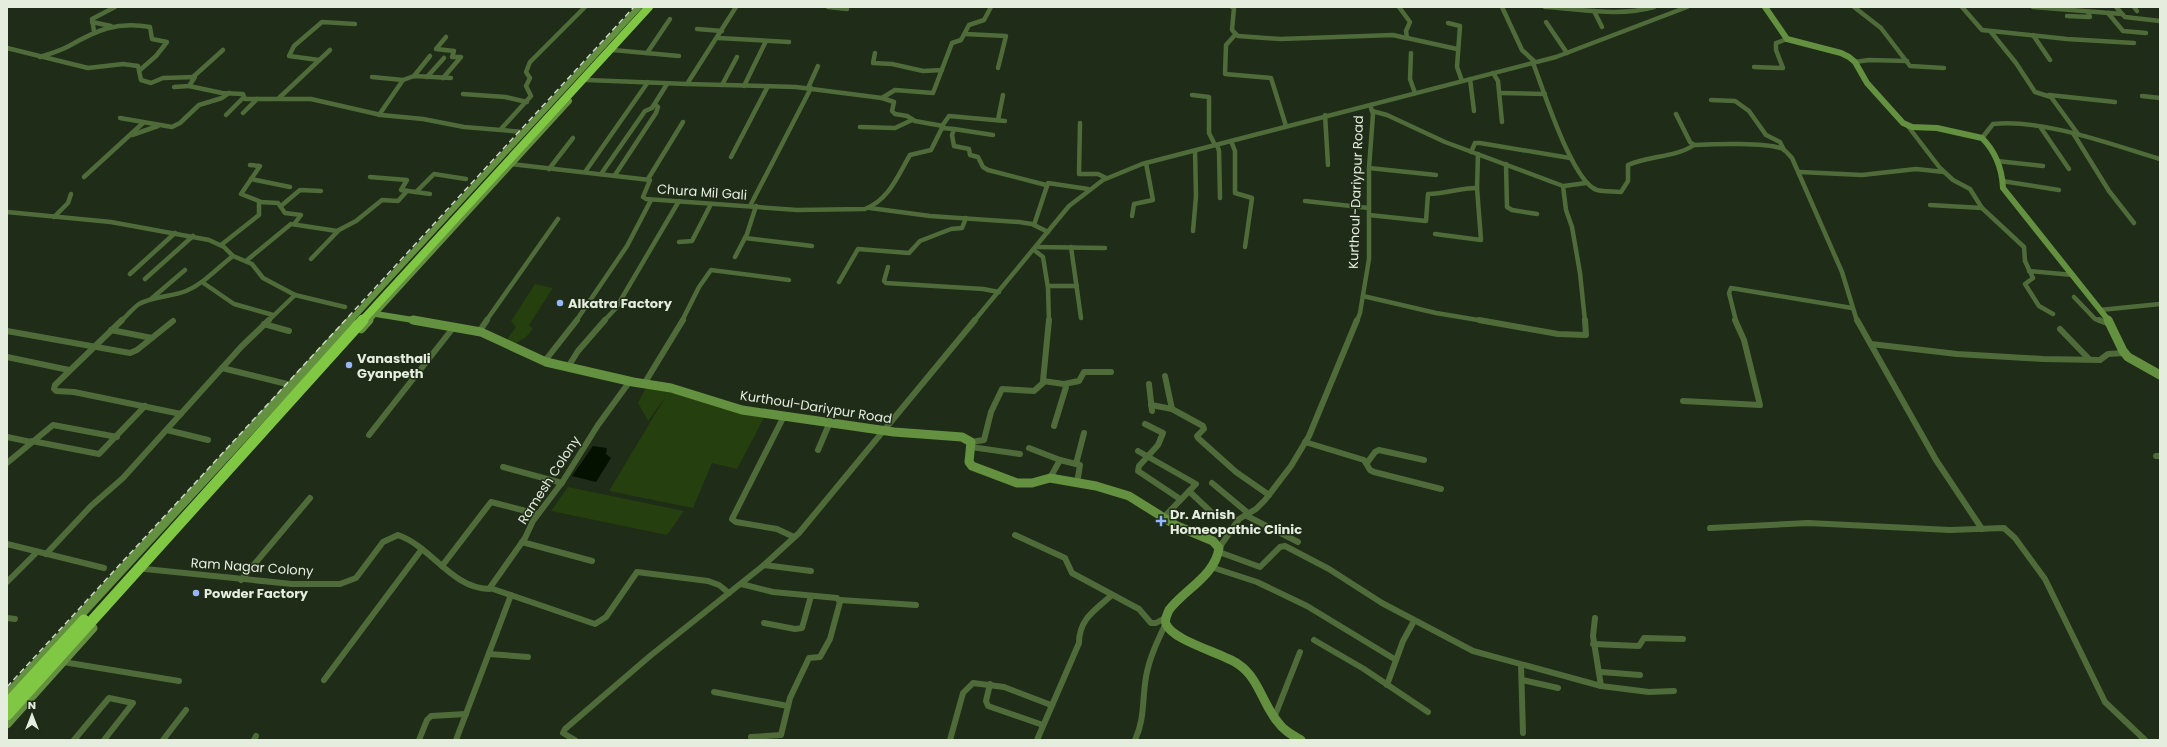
<svg xmlns="http://www.w3.org/2000/svg" width="2167" height="747" viewBox="0 0 2167 747" font-family="Poppins,sans-serif">
	<style>
		.green { fill: #253f0e }
		.water { fill: #051100 }
		.lines { fill: none; stroke-linecap: round; stroke-linejoin: round }
		.street-far1 { stroke: #4f6b3a; stroke-width: 4.5 }
		.street { stroke: #4f6b3a; stroke-width: 6 }
		.secondary-far1 { stroke: #639140; stroke-width: 6 }
		.secondary { stroke: #639140; stroke-width: 9 }
		.highway-far1 { stroke: #80c843; stroke-width: 8 }
		.highway { stroke: #80c843; stroke-width: 11 }
		.rail { stroke: #cfd7c9; stroke-width: 1.5; stroke-dasharray: 6 3.5; stroke-linecap: butt }
		.poi-dot { fill: #96b6fd; stroke: #1f2c17; stroke-width: 1.5 }
		.labels { text-anchor: middle; dominant-baseline: central; stroke-width: 3; stroke-linejoin: round; paint-order: stroke }
		.street-label { font-size: 13px; fill: #e5eddf; stroke: #1f2c17 }
		.poi-label { font-size: 13px; font-weight: bold; fill: #e5eddf; stroke: #1f2c17; text-anchor: start }
	</style>
	<rect width="100%" height="100%" fill="#1f2c17"/>
	<g class="green">
		<path d="M 535,284 L 553,288 L 529,325 L 533,329 L 525,338 L 516,343 L 507,339 L 516,327 L 511,321 Z"/>
		<path d="M 646,387 L 766,414 L 737,469 L 712,463 L 693,508 L 609,491 L 666,396 L 648,421 L 638,403 Z"/>
		<path d="M 568,487 L 684,511 L 667,535 L 551,511 Z"/>
	</g>
	<path class="water" d="M 593,446 L 607,448 L 606,454 L 611,458 L 596,482 L 572,476 Z"/>
	<g class="lines">
		<g class="street-far1">
			<path d="M 828,7 L 847,9"/>
			<path d="M 1232,7 L 1234,8 L 1232,30 L 1238,36 L 1280,39 L 1393,35 L 1406,38"/>
			<path d="M 1399,7 L 1410,22 L 1406,31 L 1407,38 L 1457,49"/>
			<path d="M 1502,7 L 1522,50 L 1535,62"/>
			<path d="M 1545,7 C 1582,9 1618,17 1654,7"/>
			<path d="M 1854,7 L 1881,28 L 1910,66 L 1944,68"/>
			<path d="M 1962,7 L 1982,30 L 2067,39 L 2134,43"/>
			<path d="M 2033,7 L 2122,14"/>
			<path d="M 2116,7 L 2125,17 L 2160,21"/>
			<path d="M 2134,7 L 2137,11"/>
			<path d="M 1594,11 L 1602,27"/>
			<path d="M 2108,13 L 2123,31 L 2146,33"/>
			<path d="M 2067,16 L 2090,17 L 2088,12"/>
			<path d="M 92,22 L 111,26"/>
			<path d="M 1546,22 L 1567,53"/>
			<path d="M 1448,23 L 1460,26 L 1457,67 L 1462,81"/>
			<path d="M 697,29 L 722,31"/>
			<path d="M 94,31 L 92,19 L 115,7"/>
			<path d="M 1991,32 L 2016,63 L 2035,92 L 2051,97 L 2078,134"/>
			<path d="M 965,34 L 1006,36 L 998,68"/>
			<path d="M 1235,35 L 1226,45 L 1225,74 L 1271,78 L 1286,126"/>
			<path d="M 2033,35 L 2050,60"/>
			<path d="M 718,38 L 789,42"/>
			<path d="M 7,48 L 88,68 L 123,64 L 138,66 L 141,80 L 151,83 L 163,78 L 195,77 L 189,86 L 222,93 L 243,94 L 245,99 L 311,99 L 381,115 L 423,119 L 464,127 L 524,132"/>
			<path d="M 613,50 L 679,56"/>
			<path d="M 647,53 L 670,19"/>
			<path d="M 875,53 L 873,63 L 892,64 L 923,71 L 942,70"/>
			<path d="M 1411,53 L 1410,79 L 1415,93"/>
			<path d="M 40,57 C 49,54 60,51 69,46 C 97,30 117,21 150,27 L 152,39 L 167,42 L 156,56 L 140,70"/>
			<path d="M 319,60 L 289,56 L 294,46 L 322,22 L 355,24"/>
			<path d="M 1855,62 L 1869,60 L 1907,61"/>
			<path d="M 1533,63 C 1543,88 1572,182 1597,190 C 1604,192 1614,191 1621,192 L 1628,181 L 1628,165 C 1648,156 1677,157 1694,145"/>
			<path d="M 1754,67 L 1783,68 L 1776,50 L 1776,43 L 1787,39"/>
			<path d="M 1493,73 L 1498,81 L 1502,122"/>
			<path d="M 414,76 L 430,56"/>
			<path d="M 193,77 L 223,50"/>
			<path d="M 372,77 L 403,80 L 379,115"/>
			<path d="M 427,77 L 444,58"/>
			<path d="M 443,78 L 461,57 L 452,57 L 454,51 L 436,49 L 446,37"/>
			<path d="M 1470,79 L 1474,111"/>
			<path d="M 403,80 L 414,76 L 451,78"/>
			<path d="M 587,80 L 687,84 L 736,7"/>
			<path d="M 722,85 L 737,57"/>
			<path d="M 744,86 L 766,41"/>
			<path d="M 174,87 L 189,86"/>
			<path d="M 808,88 L 818,66"/>
			<path d="M 1500,93 L 1545,94"/>
			<path d="M 463,94 L 505,97 L 527,102"/>
			<path d="M 1192,95 L 1209,97 L 1209,133 L 1215,145"/>
			<path d="M 2049,95 L 2115,102"/>
			<path d="M 2142,96 L 2160,98"/>
			<path d="M 279,98 L 330,50"/>
			<path d="M 882,98 L 895,90 L 933,93 L 952,43 L 961,40 L 969,25 L 984,20 L 991,7"/>
			<path d="M 1711,100 L 1735,101 L 1749,111 L 1766,135 L 1780,142 L 1784,150"/>
			<path d="M 1372,111 L 1387,115 L 1445,142 L 1563,186 L 1566,210 L 1572,227 L 1580,273 L 1585,321"/>
			<path d="M 243,113 L 257,99"/>
			<path d="M 1676,114 L 1690,142 L 1694,145 C 1713,144 1768,142 1783,149 C 1786,151 1789,155 1792,158 L 1842,272 L 1857,321"/>
			<path d="M 226,115 L 243,98"/>
			<path d="M 1325,115 L 1328,165"/>
			<path d="M 120,118 L 172,127 L 180,123 L 199,105 L 222,98 L 229,93"/>
			<path d="M 998,120 L 1003,95"/>
			<path d="M 1080,123 L 1079,174 L 1098,174 L 1106,178"/>
			<path d="M 1907,125 L 1940,168 L 1953,180 L 1970,189 L 1982,208 L 2024,247 L 2025,261 L 2033,278 L 2025,284 L 2039,306 L 2053,314"/>
			<path d="M 942,126 L 949,116 L 1005,121"/>
			<path d="M 860,127 L 895,128 L 912,120"/>
			<path d="M 942,128 L 954,129 L 952,135 L 954,146 L 969,149 L 970,155 L 978,157 L 983,167 L 988,170 L 1046,185"/>
			<path d="M 2041,128 L 2069,169"/>
			<path d="M 501,129 L 531,96 L 526,86 L 530,78 L 526,72 L 530,62 L 585,7"/>
			<path d="M 954,129 L 993,135"/>
			<path d="M 2073,133 L 2109,191 L 2134,223"/>
			<path d="M 132,135 L 158,126"/>
			<path d="M 1982,138 L 1993,124 C 2041,118 2113,145 2160,159"/>
			<path d="M 1231,141 L 1235,151 L 1235,193 L 1252,198 L 1245,247"/>
			<path d="M 1217,145 L 1219,151 L 1220,198"/>
			<path d="M 1471,152 L 1475,143 L 1480,143 L 1570,158"/>
			<path d="M 731,157 L 768,86"/>
			<path d="M 1997,161 L 2043,166"/>
			<path d="M 511,164 L 650,180 L 643,197 L 646,199 L 797,210 L 865,209 C 889,200 898,175 910,155 L 931,150 L 943,126 L 915,121 L 907,116 L 895,114 L 892,111 L 894,102 L 882,98 L 796,87 L 687,84"/>
			<path d="M 1506,164 L 1507,207 L 1512,210 L 1537,214"/>
			<path d="M 1369,168 L 1436,175"/>
			<path d="M 549,169 L 573,138"/>
			<path d="M 585,172 L 648,82"/>
			<path d="M 1800,172 L 1862,175 L 1916,169 L 1944,172"/>
			<path d="M 601,174 L 645,111 L 652,108 L 667,84"/>
			<path d="M 615,175 L 656,113 L 658,107 L 655,104"/>
			<path d="M 84,177 L 143,123"/>
			<path d="M 370,177 L 407,180 L 401,190 L 430,194"/>
			<path d="M 251,179 L 290,187"/>
			<path d="M 648,179 L 683,122"/>
			<path d="M 2002,181 L 2059,190"/>
			<path d="M 1564,186 L 1586,183"/>
			<path d="M 416,192 L 434,174 L 466,179"/>
			<path d="M 1305,201 L 1369,208"/>
			<path d="M 260,202 L 278,203 L 285,213 L 301,215 L 295,223"/>
			<path d="M 1930,205 L 1982,208"/>
			<path d="M 281,206 L 300,190 L 321,191"/>
			<path d="M 750,206 L 811,88"/>
			<path d="M 870,208 L 930,216 L 1019,222 L 1032,224 L 1048,232"/>
			<path d="M 7,212 L 111,222 L 209,240 L 224,247 L 233,256 L 252,264 L 263,278 L 295,295 L 345,307"/>
			<path d="M 1369,215 L 1426,221 L 1428,194 C 1446,194 1458,188 1477,188"/>
			<path d="M 1132,216 L 1134,204 L 1153,200 L 1146,163"/>
			<path d="M 54,217 L 68,203 L 71,194"/>
			<path d="M 1034,225 L 1048,183 L 1088,189"/>
			<path d="M 1193,231 L 1196,196 L 1195,151"/>
			<path d="M 1435,234 L 1481,240 L 1477,188 L 1478,154"/>
			<path d="M 745,238 L 812,246"/>
			<path d="M 679,242 L 692,241 L 711,204"/>
			<path d="M 221,245 L 259,215 L 259,201 L 241,194 L 260,166 L 250,165"/>
			<path d="M 1036,247 L 1105,248"/>
			<path d="M 1071,247 L 1081,318"/>
			<path d="M 1034,250 L 1043,257 L 1048,288 L 1049,321"/>
			<path d="M 735,257 L 747,234 L 756,206"/>
			<path d="M 311,259 L 338,231"/>
			<path d="M 246,261 L 291,224 L 337,231 L 356,221 L 382,200 L 398,201 L 407,191"/>
			<path d="M 888,267 L 884,281 L 886,283 L 983,289 L 999,292"/>
			<path d="M 2029,271 L 2073,275"/>
			<path d="M 130,274 L 175,233"/>
			<path d="M 145,279 L 193,236"/>
			<path d="M 202,282 L 234,304 L 273,315"/>
			<path d="M 839,282 L 858,249 L 909,253 L 920,241 L 951,229 L 962,228 L 966,218"/>
			<path d="M 1049,286 L 1077,286"/>
			<path d="M 1363,296 L 1436,313 L 1484,321"/>
			<path d="M 2074,297 L 2095,319 L 2102,321"/>
			<path d="M 151,299 L 185,270"/>
			<path d="M 2100,310 L 2160,304"/>
			<path d="M 121,321 C 127,316 132,309 139,304 C 153,296 172,297 186,291 C 205,283 217,268 233,256"/>
			<path d="M 268,321 L 295,295"/>
			<path d="M 486,321 L 558,219"/>
			<path d="M 576,321 L 627,246 L 651,200"/>
			<path d="M 604,321 L 616,308 L 679,201"/>
			<path d="M 682,321 L 699,287 L 711,270 L 789,280"/>
			<path d="M 974,321 L 1069,206 L 1103,180 L 1142,164 L 1556,57 L 1687,7"/>
			<path d="M 1357,321 L 1360,313 L 1369,259 L 1369,168 L 1373,114 L 1371,108"/>
			<path d="M 1736,321 L 1729,293 L 1731,288 L 1852,308"/>
		</g>
		<g class="street">
			<path d="M 122,320 L 55,385 L 54,389 L 56,391 L 74,392 L 181,414"/>
			<path d="M 1049,320 L 1043,381 L 1064,384 L 1066,387 L 1054,426"/>
			<path d="M 1479,320 L 1558,334 L 1586,335 L 1585,320"/>
			<path d="M 1857,320 L 1936,460 L 1982,529"/>
			<path d="M 2099,320 L 2110,324"/>
			<path d="M 264,324 L 289,331"/>
			<path d="M 2060,329 L 2089,359"/>
			<path d="M 111,330 L 152,338"/>
			<path d="M 7,331 L 130,353 L 137,350 L 173,321"/>
			<path d="M 479,332 L 487,320"/>
			<path d="M 1871,344 L 1957,354 L 2043,359 L 2100,360 L 2108,354 L 2124,353"/>
			<path d="M 7,357 L 69,370"/>
			<path d="M 544,362 L 577,320"/>
			<path d="M 568,367 L 578,351 L 605,320"/>
			<path d="M 222,368 L 291,385"/>
			<path d="M 1165,376 L 1172,409 L 1203,426 L 1204,429 L 1197,436 L 1198,438 L 1236,472 L 1269,495"/>
			<path d="M 644,384 L 683,320"/>
			<path d="M 1064,384 L 1079,381 L 1084,372 L 1111,372"/>
			<path d="M 1149,384 L 1152,411"/>
			<path d="M 1683,401 L 1760,405 L 1744,340 L 1735,320"/>
			<path d="M 1151,405 L 1172,409"/>
			<path d="M 783,418 L 732,519 L 736,522 L 777,529 L 794,537"/>
			<path d="M 1145,424 L 1163,433 L 1158,445 L 1139,466 L 1138,471 L 1180,499"/>
			<path d="M 167,430 L 208,440"/>
			<path d="M 369,435 L 453,328"/>
			<path d="M 7,437 L 31,442"/>
			<path d="M 32,441 L 99,454 L 145,406"/>
			<path d="M 971,442 L 984,440 L 991,412 L 1002,389 L 1034,391 L 1044,382"/>
			<path d="M 1305,442 L 1364,460 L 1370,470 L 1374,472 L 1441,489"/>
			<path d="M 971,447 L 1020,454"/>
			<path d="M 1029,448 L 1060,460 L 1080,465 L 1077,483"/>
			<path d="M 818,450 L 830,422"/>
			<path d="M 1138,451 L 1196,484 L 1164,517"/>
			<path d="M 2156,456 L 2160,456"/>
			<path d="M 7,463 L 53,425 L 117,437"/>
			<path d="M 1367,463 L 1375,452 L 1379,450 L 1424,460"/>
			<path d="M 1076,464 L 1084,433"/>
			<path d="M 503,467 L 562,483"/>
			<path d="M 1050,478 L 1060,460"/>
			<path d="M 1212,483 L 1248,513"/>
			<path d="M 1189,491 L 1211,512"/>
			<path d="M 1245,515 L 1298,542"/>
			<path d="M 1710,528 L 1808,523 L 1950,530 L 2004,528 L 2015,538 L 2045,579 L 2105,702 L 2145,740"/>
			<path d="M 1015,535 L 1065,558 L 1072,573 L 1139,609 L 1151,623 L 1156,623 L 1165,618"/>
			<path d="M 522,542 L 592,561"/>
			<path d="M 7,544 L 104,568"/>
			<path d="M 1219,548 L 1239,519 L 1256,509 L 1265,500 L 1291,466 L 1309,436 L 1357,320"/>
			<path d="M 1219,552 L 1260,567 L 1280,547 L 1285,546 L 1329,569 L 1382,603 L 1473,651 L 1601,686 L 1649,692 L 1674,691"/>
			<path d="M 46,554 L 91,506 L 123,478 L 241,347 L 269,320"/>
			<path d="M 764,565 L 811,571"/>
			<path d="M 442,566 L 491,502 L 538,514"/>
			<path d="M 1211,567 L 1257,582 L 1307,606 L 1396,660"/>
			<path d="M 145,569 L 292,584 L 340,584 L 356,578 L 383,542 L 398,535 C 432,547 451,588 489,589 L 525,538 L 533,521 L 563,481 L 598,425 L 630,381"/>
			<path d="M 241,580 L 310,498"/>
			<path d="M 7,582 L 37,552"/>
			<path d="M 741,584 L 773,592 L 837,598 L 840,602 L 830,639 L 820,657 L 809,658 L 790,698 L 781,735 L 751,737"/>
			<path d="M 490,588 L 595,624 L 606,617 L 637,572 L 708,581 L 719,585 L 729,593"/>
			<path d="M 840,600 L 916,605"/>
			<path d="M 7,618 L 15,619"/>
			<path d="M 1595,618 L 1593,636 L 1601,686"/>
			<path d="M 764,623 L 795,629 L 802,628 L 811,596"/>
			<path d="M 1314,640 L 1364,669 L 1428,712"/>
			<path d="M 1593,644 L 1639,646 L 1644,638 L 1683,639"/>
			<path d="M 489,654 L 528,657"/>
			<path d="M 63,662 L 179,681"/>
			<path d="M 1521,665 L 1523,733"/>
			<path d="M 1601,672 L 1640,675"/>
			<path d="M 324,680 L 422,549"/>
			<path d="M 1522,680 L 1558,688"/>
			<path d="M 990,684 L 986,701 L 988,706 L 1043,725"/>
			<path d="M 1387,685 L 1403,641 L 1414,621"/>
			<path d="M 714,692 L 788,706"/>
			<path d="M 1274,718 L 1300,652"/>
			<path d="M 74,740 L 109,698 L 133,703 L 104,740"/>
			<path d="M 163,740 L 186,710"/>
			<path d="M 254,740 L 256,736"/>
			<path d="M 419,740 L 427,720 L 431,716 L 466,714"/>
			<path d="M 456,740 L 511,595"/>
			<path d="M 575,740 L 563,733 L 565,729 L 650,656 L 764,565 L 799,533 L 975,320"/>
			<path d="M 950,740 L 963,693 L 973,683 L 1004,687 L 1051,705"/>
			<path d="M 1037,740 L 1079,643 C 1079,619 1095,610 1112,595"/>
			<path d="M 1135,740 C 1145,719 1142,699 1146,677 C 1149,659 1157,642 1165,625"/>
		</g>
		<g class="secondary-far1">
			<path d="M 1765,7 L 1787,39 L 1841,53 L 1849,57 L 1855,62 L 1867,83 L 1903,123 L 1912,127 L 1937,128 L 1982,138 C 1996,152 2002,169 2003,188 L 2109,321"/>
			<path d="M 376,314 L 419,321"/>
			<path d="M 350,321 L 639,7"/>
			<path d="M 368,321 L 569,101"/>
		</g>
		<g class="secondary">
			<path d="M 413,320 L 481,332 L 546,362 L 633,382 L 671,388 L 742,410 L 894,432 L 962,437 L 971,442 L 969,462 L 972,466 L 1017,483 L 1032,483 L 1050,478 L 1096,486 L 1129,496 L 1177,526 L 1213,541 L 1219,548 C 1215,576 1185,589 1169,610 C 1167,615 1164,619 1166,624 C 1173,641 1222,653 1238,664 C 1259,678 1262,703 1277,721 C 1283,730 1292,735 1301,740"/>
			<path d="M 2108,320 L 2123,351 L 2128,357 L 2160,375"/>
			<path d="M 361,329 L 369,320"/>
			<path d="M 7,695 L 351,320"/>
			<path d="M 7,724 L 93,628"/>
		</g>
		<path class="highway-far1" d="M 362,321 L 649,7"/>
		<g class="highway">
			<path d="M 7,704 L 84,620"/>
			<path d="M 7,715 L 363,320"/>
		</g>
		<path class="rail" d="M 7,687 L 634,7"/>
	</g>
	<g class="poi-dot">
		<circle cx="560" cy="303" r="4"/>
		<circle cx="349" cy="365" r="4"/>
		<path d="M1159 515h4v4h4v4h-4v4h-4v-4h-4v-4h4z"/>
		<circle cx="196" cy="593" r="4"/>
	</g>
	<g class="labels">
		<g class="street-label">
			<text transform="translate(702 192) rotate(4)">Chura Mil Gali</text>
			<text transform="translate(1356 192) rotate(-88)">Kurthoul-Dariypur Road</text>
			<text transform="translate(816 407) rotate(9)">Kurthoul-Dariypur Road</text>
			<text transform="translate(549 480) rotate(-57)">Ramesh Colony</text>
			<text transform="translate(252 567) rotate(4)">Ram Nagar Colony</text>
		</g>
		<g class="poi-label">
			<text x="568" y="303">Alkatra Factory</text>
			<text x="357" y="358">Vanasthali<tspan x="357" dy="15">Gyanpeth</tspan></text>
			<text x="1170" y="514">Dr. Arnish<tspan x="1170" dy="15">Homeopathic Clinic</tspan></text>
			<text x="204" y="593">Powder Factory</text>
		</g>
	</g>
	<rect width="2167" height="747" fill="none" stroke="#e5eddf" stroke-width="16"/>
	<g transform="translate(32 715)" stroke="#1f2c17" stroke-width="3" paint-order="stroke">
	<path d="M0-3L7 15L0 10L-7 15Z" fill="#e5eddf"/>
	<text y="-6" font-size="11" font-weight="bold" text-anchor="middle" fill="#e5eddf">N</text>
	</g>
</svg>
